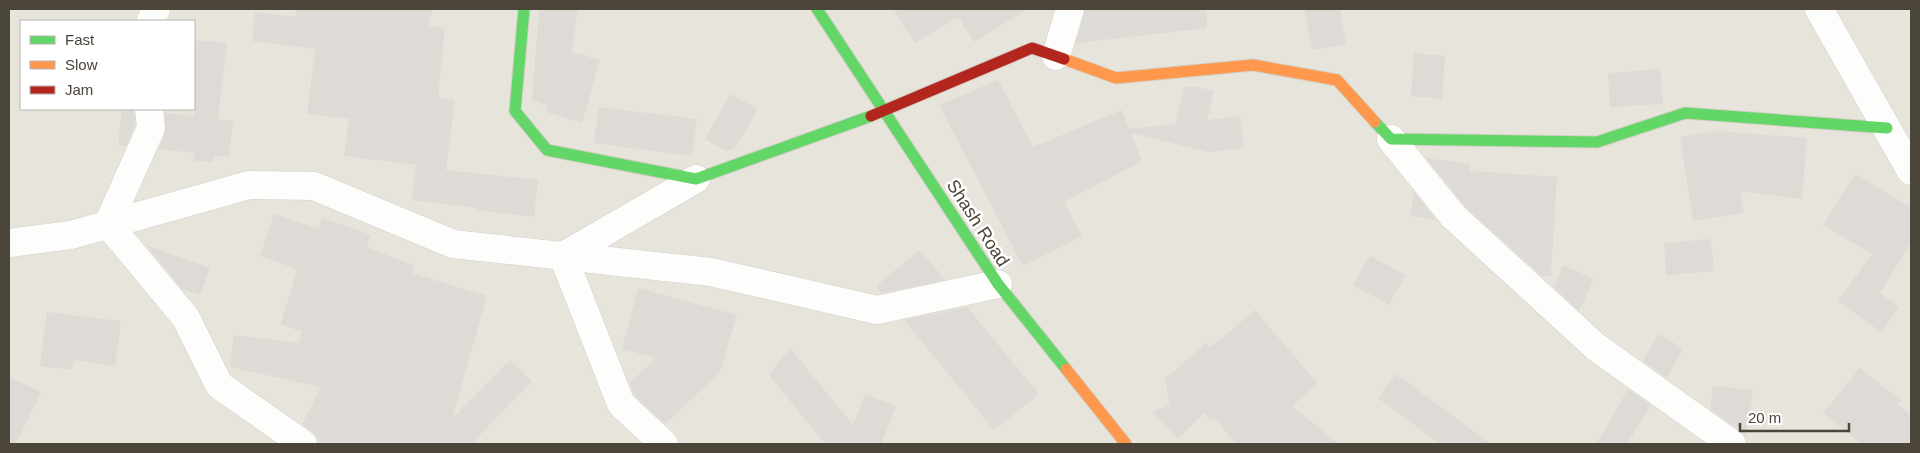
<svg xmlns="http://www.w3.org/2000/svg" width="1920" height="453" viewBox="0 0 1920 453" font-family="Helvetica,sans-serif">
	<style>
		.residential { fill: #e7e4dc; fill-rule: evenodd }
		.building { fill: #dedbd6 }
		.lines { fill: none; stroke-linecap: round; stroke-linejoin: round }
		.street-casing { stroke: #d2d0cb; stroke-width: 29 }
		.fast-casing { stroke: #d3cfc5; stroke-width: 13 }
		.slow-casing { stroke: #d3cfc5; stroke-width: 13 }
		.jam-casing { stroke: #d3cfc5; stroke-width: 13 }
		.street { stroke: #fdfdfc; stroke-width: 28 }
		.fast { stroke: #63d668; stroke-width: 11 }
		.slow { stroke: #ff974d; stroke-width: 11 }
		.jam { stroke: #b3261e; stroke-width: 11 }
		.labels { text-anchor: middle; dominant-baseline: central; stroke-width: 5; stroke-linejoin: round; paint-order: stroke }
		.street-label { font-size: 18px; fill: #4b4439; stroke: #fff }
	</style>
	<rect width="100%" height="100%" fill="#f4f2ee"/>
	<path class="residential" d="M 9,9 L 1911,9 L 1911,444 L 9,444 ZM 21,21 L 194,21 L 194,109 L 21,109 Z"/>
	<g class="building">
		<path d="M 296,9 L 433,9 L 428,26 L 445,28 L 438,97 L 455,100 L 446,170 L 538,180 L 534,217 L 477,210 L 477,208 L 412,200 L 416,165 L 344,156 L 349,119 L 307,114 L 315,49 L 252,41 L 255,12 L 295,17 Z"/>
		<path d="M 539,9 L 578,9 L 572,52 L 600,60 L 582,123 L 546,112 L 547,106 L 532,100 Z"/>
		<path d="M 893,9 L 1027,9 L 974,42 L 958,17 L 915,43 Z"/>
		<path d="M 1085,9 L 1206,9 L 1207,28 L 1076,43 Z"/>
		<path d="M 1304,9 L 1340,9 L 1346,44 L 1312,50 Z"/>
		<path d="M 194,40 L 227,43 L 218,119 L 233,121 L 229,157 L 214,156 L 213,162 L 194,161 L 194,153 L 159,149 L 165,134 L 165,113 L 194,116 Z"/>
		<path d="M 1414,53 L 1445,56 L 1442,99 L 1411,96 Z"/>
		<path d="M 1660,69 L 1663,104 L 1610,107 L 1608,73 Z"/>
		<path d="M 998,80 L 1033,147 L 1122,110 L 1129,129 L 1175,124 L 1184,87 L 1194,86 L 1214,91 L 1207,120 L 1240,116 L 1244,148 L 1208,152 L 1131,133 L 1142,161 L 1064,202 L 1082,236 L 1023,266 L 939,105 Z"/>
		<path d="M 731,94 L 758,109 L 735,148 L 727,151 L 705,139 Z"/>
		<path d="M 599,107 L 697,119 L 692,156 L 594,143 Z"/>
		<path d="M 122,109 L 134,110 L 135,125 L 126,146 L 118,145 Z"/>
		<path d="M 1718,131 L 1807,138 L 1802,199 L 1740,191 L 1744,213 L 1693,221 L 1680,137 Z"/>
		<path d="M 1426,158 L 1471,164 L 1470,171 L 1557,177 L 1551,276 L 1541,276 L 1464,205 Z"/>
		<path d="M 1855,174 L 1908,206 L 1911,201 L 1911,242 L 1880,293 L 1899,307 L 1881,332 L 1838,301 L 1872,254 L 1823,225 Z"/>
		<path d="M 1414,192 L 1436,220 L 1410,216 Z"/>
		<path d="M 274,214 L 319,229 L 322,218 L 371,235 L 367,247 L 415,266 L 412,273 L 487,296 L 452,419 L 510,360 L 532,381 L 471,444 L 325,444 L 318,440 L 312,432 L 302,424 L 321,387 L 230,367 L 234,335 L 299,343 L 302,332 L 281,324 L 297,269 L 260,256 Z"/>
		<path d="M 1711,239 L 1714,271 L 1666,275 L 1664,243 Z"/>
		<path d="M 148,246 L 210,268 L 200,295 L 182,289 Z"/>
		<path d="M 920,250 L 945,280 L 882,293 L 876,286 Z"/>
		<path d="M 1370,256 L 1405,275 L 1389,305 L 1353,285 Z"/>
		<path d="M 1563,265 L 1594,279 L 1579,311 L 1554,287 Z"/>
		<path d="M 638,288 L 737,315 L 720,372 L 665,424 L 634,395 L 630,383 L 656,358 L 622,349 Z"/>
		<path d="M 967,307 L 1039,394 L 994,430 L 904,320 Z"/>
		<path d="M 1255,310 L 1318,384 L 1292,406 L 1339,444 L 1237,444 L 1214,418 L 1211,421 L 1204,413 L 1177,440 L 1176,435 L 1152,412 L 1170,405 L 1165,379 L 1206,343 L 1210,348 Z"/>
		<path d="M 47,312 L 121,321 L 115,366 L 74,360 L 72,370 L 40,366 Z"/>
		<path d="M 1658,334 L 1683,348 L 1667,378 L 1643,361 Z"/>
		<path d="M 790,348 L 853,425 L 865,394 L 896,406 L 881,444 L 825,444 L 769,375 Z"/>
		<path d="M 1860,368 L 1901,401 L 1898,404 L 1911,416 L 1911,444 L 1862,444 L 1823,413 Z"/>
		<path d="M 1396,374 L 1491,444 L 1440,444 L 1378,398 Z"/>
		<path d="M 9,377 L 41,392 L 16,444 L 9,444 Z"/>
		<path d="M 1713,386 L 1753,390 L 1746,437 L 1741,431 L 1710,409 Z"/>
		<path d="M 1628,389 L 1651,405 L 1627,444 L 1597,444 Z"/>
	</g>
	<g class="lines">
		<defs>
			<g id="street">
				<path d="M 1819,9 L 1911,171"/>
				<path d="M 151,21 L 156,9"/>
				<path d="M 1056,56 L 1070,9"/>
				<path d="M 149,109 L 151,128 L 108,224 L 186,318 L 219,385 L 303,444"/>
				<path d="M 1391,139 L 1453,216 L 1596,347 L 1732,444"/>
				<path d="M 9,243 L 71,235 L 249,185 L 314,186 L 453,244 L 711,272 L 877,310 L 998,284"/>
				<path d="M 664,444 L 621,404 L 563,256 L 696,179"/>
			</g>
			<g id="fast">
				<path d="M 524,9 L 515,111 L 547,150 L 696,179 L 871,116"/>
				<path d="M 817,9 L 998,284 L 1066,369"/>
				<path d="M 1375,122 L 1391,139 L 1597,142 L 1685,113 L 1887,128"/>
			</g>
			<g id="slow">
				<path d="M 1064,59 L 1116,78 L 1253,65 L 1337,80 L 1375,122"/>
				<path d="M 1066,369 L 1126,444"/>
			</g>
			<path id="jam" d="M 871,116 L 1032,48 L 1064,59"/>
		</defs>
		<use href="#street" class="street-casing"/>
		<use href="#fast" class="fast-casing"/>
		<use href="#slow" class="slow-casing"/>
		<use href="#jam" class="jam-casing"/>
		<use href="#street" class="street"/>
		<use href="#fast" class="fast"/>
		<use href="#slow" class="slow"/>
		<use href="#jam" class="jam"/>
	</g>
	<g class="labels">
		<g class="street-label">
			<text transform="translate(978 223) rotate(57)">Shash Road</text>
		</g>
	</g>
	<rect width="1920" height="453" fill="none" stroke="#4b4439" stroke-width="20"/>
	<rect x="20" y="20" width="175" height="90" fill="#ffffff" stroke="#b7b4b0"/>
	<rect x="30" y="36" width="25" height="8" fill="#63d668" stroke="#b7b4b0"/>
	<text x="65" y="45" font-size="15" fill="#4b4439">Fast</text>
	<rect x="30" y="61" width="25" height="8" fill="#ff974d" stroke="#b7b4b0"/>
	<text x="65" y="70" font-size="15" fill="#4b4439">Slow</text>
	<rect x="30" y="86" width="25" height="8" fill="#b3261e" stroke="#b7b4b0"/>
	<text x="65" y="95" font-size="15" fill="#4b4439">Jam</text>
	<path d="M1740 423v8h109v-8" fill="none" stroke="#4b4439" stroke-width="2.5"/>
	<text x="1748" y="423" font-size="15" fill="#4b4439" stroke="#ffffff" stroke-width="4" paint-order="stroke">20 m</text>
</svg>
